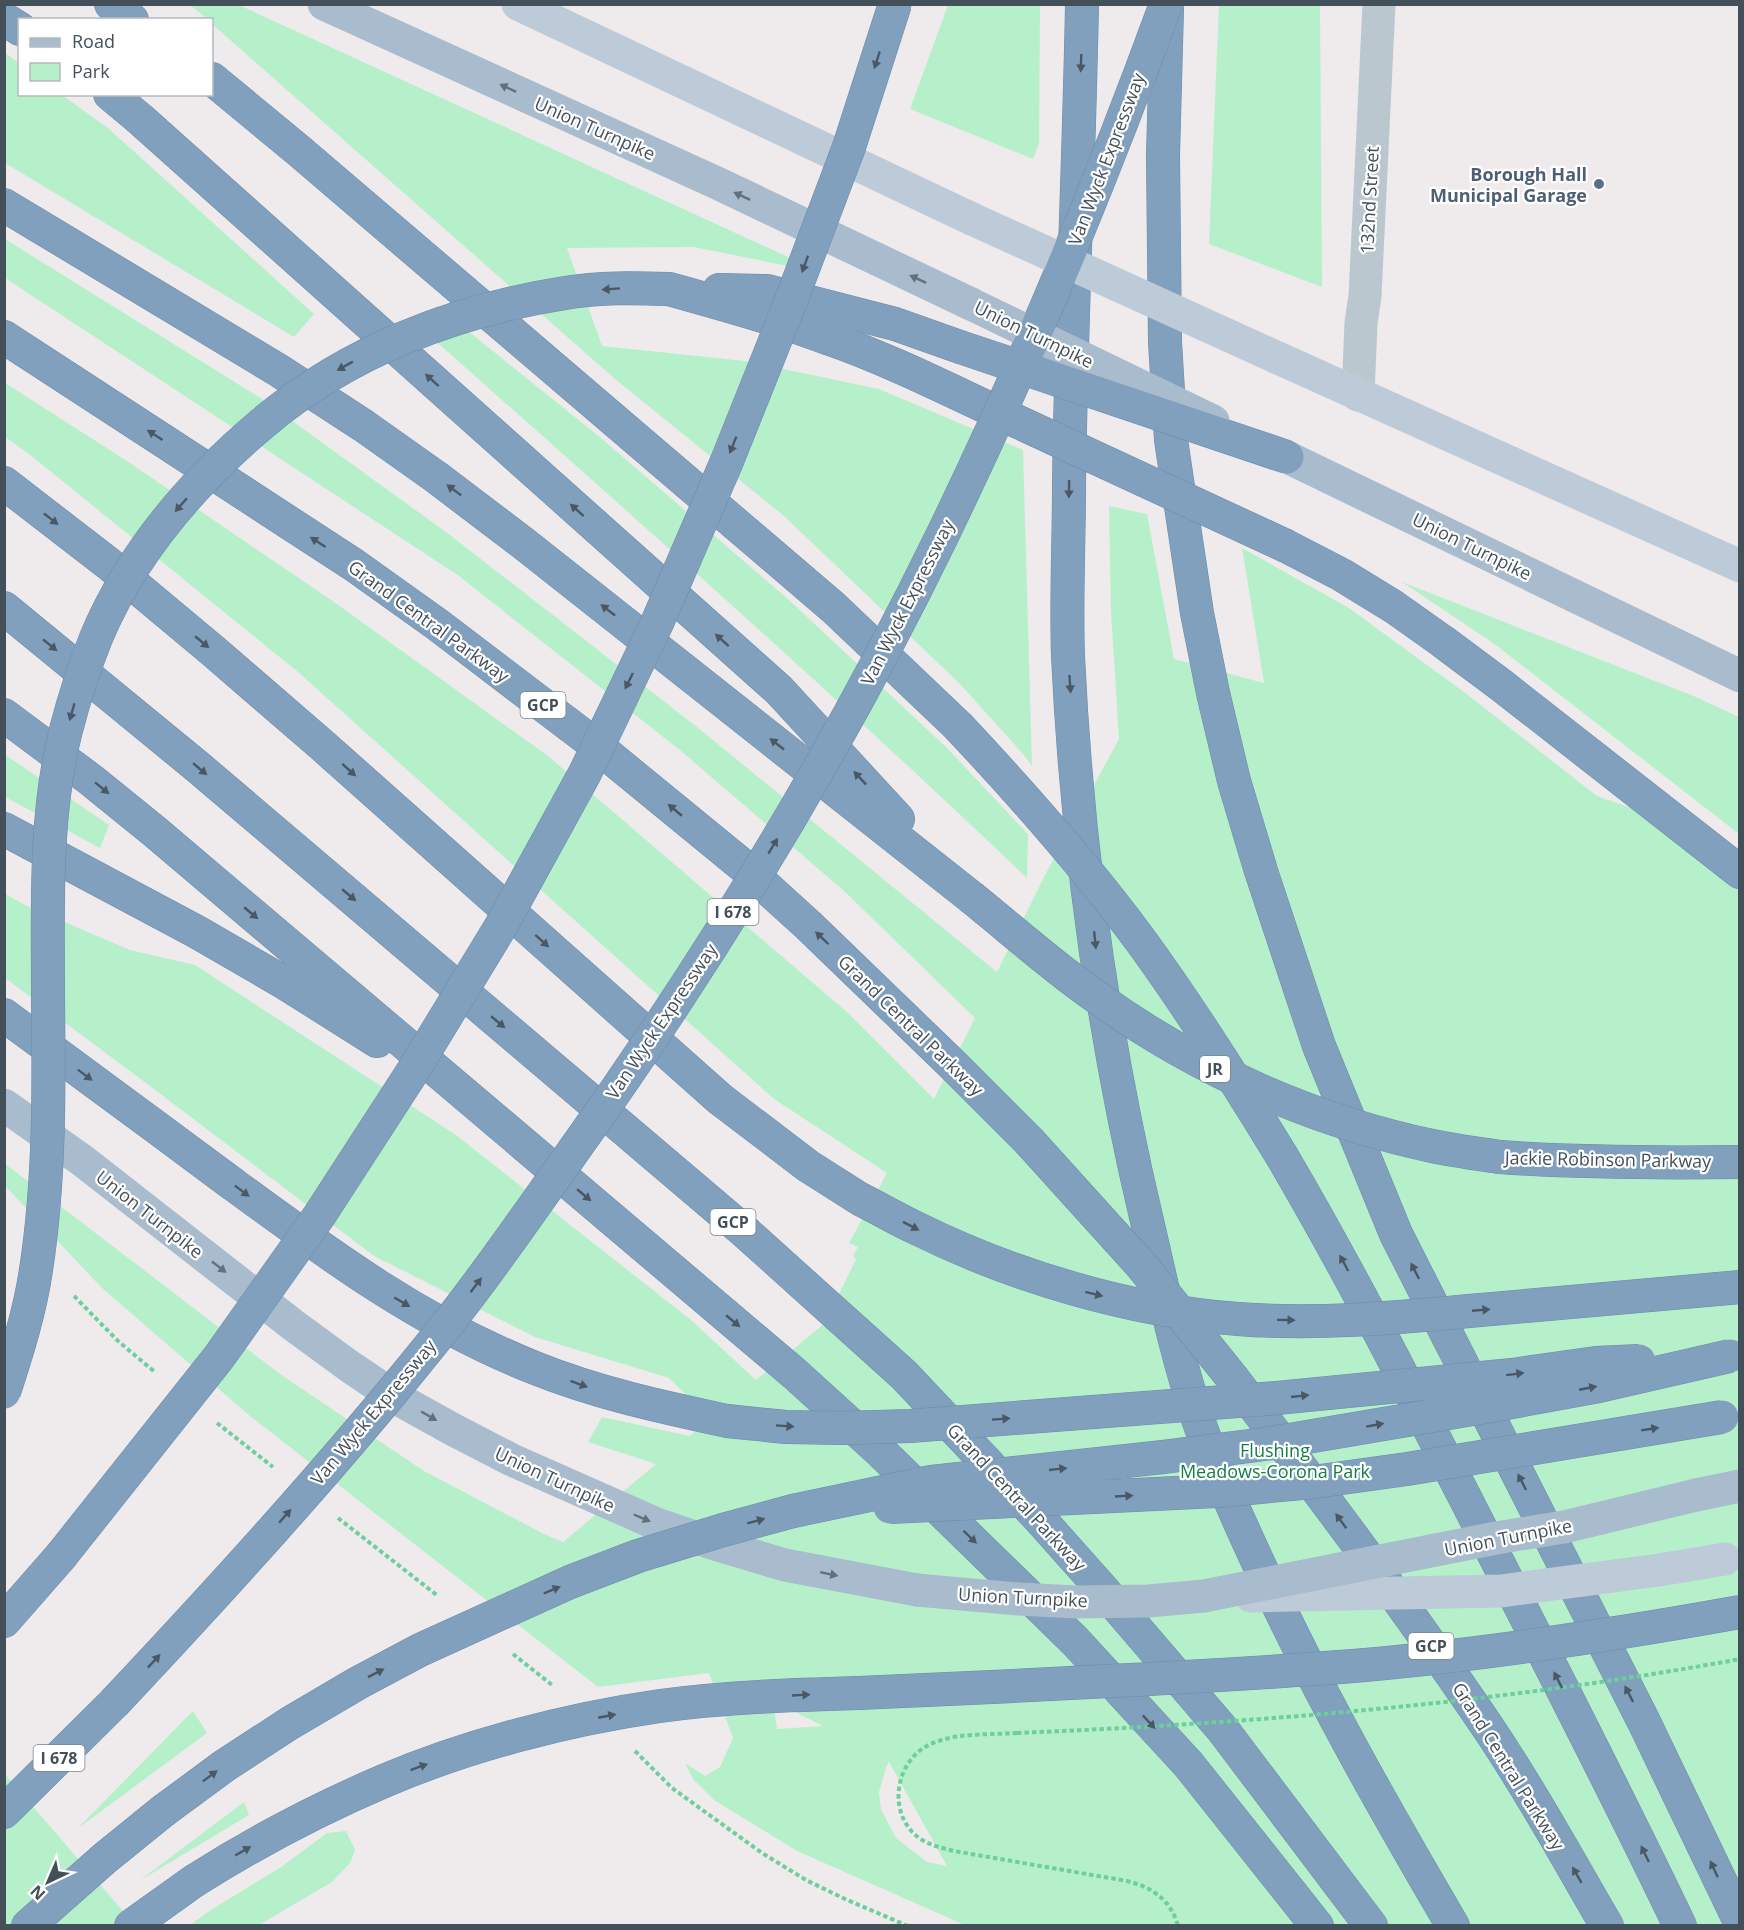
<svg xmlns="http://www.w3.org/2000/svg" width="1744" height="1930" viewBox="0 0 1744 1930" font-family="'Open Sans',sans-serif">
	<style>
		.green { fill: #b6f0cb; fill-rule: evenodd }
		.lines { fill: none; stroke-linecap: round; stroke-linejoin: round }
		.highway-casing { stroke: #6c8baa; stroke-width: 34 }
		.path { stroke: #6dcf9c; stroke-width: 4; stroke-dasharray: 4.5 3; stroke-linecap: butt }
		.street { stroke: #bbc7cf; stroke-width: 33 }
		.secondary { stroke: #bdcad7; stroke-width: 33 }
		.primary { stroke: #a9bccd; stroke-width: 33 }
		.highway { stroke: #80a0be; stroke-width: 33 }
		.highway-bridge-casing { stroke: #6c8baa; stroke-width: 34; stroke-linecap: butt }
		.path-bridge { stroke: #6dcf9c; stroke-width: 4; stroke-dasharray: 4.5 3; stroke-linecap: butt }
		.secondary-bridge { stroke: #bdcad7; stroke-width: 33 }
		.primary-bridge { stroke: #a9bccd; stroke-width: 33 }
		.highway-bridge { stroke: #80a0be; stroke-width: 33 }
		.oneway { fill: #495864 }
		.oneway2 { fill: #62707c }
		.service-dot { fill: #5c6f8a; stroke: #fff; stroke-width: 2 }
		.labels { text-anchor: middle; dominant-baseline: central; stroke-width: 4.5; stroke-linejoin: round; paint-order: stroke }
		.shield { fill: #fff; stroke: #7b848c; stroke-width: 1.5 }
		.shield-label { font-size: 16px; font-weight: bold; fill: #43505a }
		.street-label { font-size: 18px; fill: #43505a; stroke: #fff }
		.service-label { font-size: 18px; font-weight: bold; fill: #4e5e75; stroke: #fff; text-anchor: end }
		.park-label { font-size: 18px; fill: #127e45; stroke: #fff }
	</style>
	<rect width="100%" height="100%" fill="#efebec"/>
	<g class="green">
		<path d="M 190,5 L 239,5 L 823,273 L 694,247 L 567,248 L 602,346 L 745,361 L 879,389 L 1023,450 L 1032,766 L 1024,755 L 959,683 L 784,516 L 615,379 L 212,24 L 212,20 L 207,19 Z"/>
		<path d="M 948,5 L 1040,5 L 1039,143 L 1033,159 L 910,109 Z"/>
		<path d="M 1219,5 L 1320,5 L 1322,287 L 1209,244 Z"/>
		<path d="M 5,53 L 19,63 L 20,94 L 62,95 L 108,128 L 314,314 L 294,337 L 5,163 Z"/>
		<path d="M 5,239 L 262,399 L 450,535 L 697,727 L 997,972 L 1046,873 L 1119,739 L 1111,612 L 1109,506 L 1147,514 L 1174,659 L 1264,683 L 1242,548 L 1349,608 L 1464,692 L 1597,796 L 1651,815 L 1739,868 L 1739,1925 L 967,1926 L 797,1851 L 714,1800 L 693,1779 L 685,1763 L 705,1776 L 720,1767 L 733,1738 L 709,1673 L 598,1687 L 250,1416 L 102,1288 L 5,1186 L 4,1163 L 280,1374 L 424,1471 L 544,1534 L 563,1542 L 656,1464 L 588,1442 L 602,1417 L 690,1436 L 710,1419 L 669,1378 L 535,1337 L 374,1256 L 150,1086 L 5,978 L 5,894 L 27,906 L 130,950 L 195,965 L 456,1135 L 691,1320 L 756,1380 L 825,1323 L 856,1259 L 853,1256 L 858,1247 L 849,1243 L 887,1173 L 774,1099 L 298,672 L 29,454 L 5,437 L 5,383 L 124,459 L 334,602 L 548,756 L 847,1012 L 934,1099 L 975,1018 L 843,890 L 681,751 L 459,576 L 5,278 ZM 773,1701 L 823,1726 L 777,1729 ZM 889,1762 L 947,1866 L 927,1862 L 896,1838 L 881,1809 L 879,1792 L 886,1768 Z"/>
		<path d="M 437,306 L 601,438 L 789,600 L 947,748 L 1028,834 L 1027,878 C 827,687 620,505 413,321 Z"/>
		<path d="M 1402,582 L 1696,697 L 1739,717 L 1739,834 L 1493,643 Z"/>
		<path d="M 4,754 L 109,825 L 100,848 L 5,797 Z"/>
		<path d="M 193,1711 L 207,1733 L 77,1829 Z"/>
		<path d="M 4,1773 L 135,1925 L 5,1925 Z"/>
		<path d="M 244,1802 L 249,1815 L 139,1881 Z"/>
		<path d="M 346,1831 L 355,1850 L 350,1863 L 332,1882 L 259,1925 L 190,1925 L 211,1910 L 281,1867 L 327,1833 Z"/>
	</g>
	<g class="lines">
		<defs>
			<g id="highway">
				<path d="M 111,4 L 132,20"/>
				<path d="M 1082,4 C 1079,165 1071,325 1069,486 C 1069,542 1066,599 1068,656 C 1077,846 1103,1036 1147,1221 C 1163,1289 1177,1359 1200,1425 C 1218,1475 1240,1524 1263,1573 C 1319,1694 1385,1810 1453,1926"/>
				<path d="M 1167,9 L 1163,156 L 1165,342 L 1171,440 L 1197,613 L 1213,693 L 1234,781 L 1261,871 L 1319,1046 L 1396,1234 L 1644,1722 L 1740,1922"/>
				<path d="M 4,19 L 20,29"/>
				<path d="M 212,79 L 298,150 L 834,608 L 958,726"/>
				<path d="M 110,94 L 140,119 L 779,690 L 898,819"/>
				<path d="M 4,205 L 278,370 L 364,426 L 436,477 L 523,543 L 971,897"/>
				<path d="M 669,289 C 723,304 777,319 830,339 C 893,361 953,392 1014,420"/>
				<path d="M 719,290 L 767,291 L 895,324 L 960,347"/>
				<path d="M 4,337 L 354,565 L 438,625 L 593,743 L 742,865 L 808,925 L 951,1063 L 1029,1141"/>
				<path d="M 4,483 L 109,564 L 212,650 L 322,745 L 720,1099 L 808,1166 L 860,1199"/>
				<path d="M 1286,546 L 1342,575 L 1394,607 L 1442,641 L 1501,685 L 1740,872"/>
				<path d="M 4,608 L 199,768 L 744,1231 L 904,1375 L 1038,1517 L 1103,1590 L 1223,1730 L 1371,1926"/>
				<path d="M 4,715 L 91,780 L 154,831 L 795,1374 L 882,1453 L 1075,1641 L 1189,1765 L 1317,1926"/>
				<path d="M 4,829 L 197,932 L 285,983 L 377,1041"/>
				<path d="M 4,1015 C 80,1071 155,1126 230,1182 C 328,1254 421,1323 535,1368 C 597,1393 662,1407 727,1421"/>
				<path d="M 1500,1157 C 1580,1163 1659,1163 1740,1162"/>
				<path d="M 1283,1158 C 1354,1279 1417,1404 1481,1529 C 1548,1661 1616,1792 1680,1926"/>
				<path d="M 1718,1289 L 1740,1287"/>
				<path d="M 1234,1380 C 1321,1493 1407,1608 1487,1726 C 1530,1790 1568,1859 1607,1926"/>
				<path d="M 4,1621 L 61,1556"/>
				<path d="M 4,1812 L 114,1703"/>
				<path d="M 28,1926 L 105,1858 L 163,1811"/>
				<path d="M 131,1926 L 194,1881"/>
			</g>
		</defs>
		<use href="#highway" class="highway-casing"/>
		<g class="path">
			<path d="M 74,1296 L 118,1341 L 156,1373"/>
			<path d="M 217,1423 L 273,1467"/>
			<path d="M 338,1518 L 438,1596"/>
			<path d="M 513,1654 L 552,1685"/>
			<path d="M 1017,1733 C 987,1735 951,1732 925,1747 C 894,1766 888,1815 919,1838 C 929,1845 942,1848 954,1851 L 1127,1881 C 1152,1887 1171,1900 1178,1926"/>
			<path d="M 635,1751 L 672,1788 L 762,1853 L 806,1880 L 845,1899 L 908,1926"/>
		</g>
		<path class="street" d="M 1358,395 L 1361,323 L 1365,296 L 1379,4"/>
		<g class="secondary">
			<path d="M 518,4 L 972,219"/>
			<path d="M 1278,358 L 1740,566"/>
		</g>
		<g class="primary">
			<path d="M 324,4 L 717,183 L 971,304"/>
			<path d="M 1287,457 L 1740,676"/>
			<path d="M 4,1105 L 83,1161 L 293,1325 L 349,1366 L 398,1399 L 452,1429 L 512,1460 L 659,1525 L 721,1546 L 785,1565 L 917,1590"/>
			<path d="M 1696,1495 L 1740,1486"/>
		</g>
		<use href="#highway" class="highway"/>
		<defs>
			<g id="highway-bridge">
				<path d="M 960,347 L 1287,457"/>
				<path d="M 1014,420 L 1286,546"/>
				<path d="M 958,726 C 1022,794 1085,865 1141,941 C 1192,1011 1238,1084 1283,1158"/>
				<path d="M 971,897 C 1012,930 1052,966 1095,996 C 1196,1069 1315,1122 1437,1147 C 1458,1151 1479,1154 1500,1157"/>
				<path d="M 1029,1141 L 1142,1266 L 1234,1380"/>
				<path d="M 860,1199 C 878,1208 897,1219 916,1228 C 1013,1276 1130,1311 1238,1319 C 1314,1325 1393,1318 1469,1311 C 1552,1304 1635,1297 1718,1289"/>
				<path d="M 4,1392 C 17,1352 30,1311 36,1270 C 50,1179 49,1087 48,996 C 48,909 44,815 66,730 C 74,699 84,668 96,638 C 131,554 194,481 263,423 C 348,351 456,310 565,293 C 600,287 635,288 669,289"/>
				<path d="M 727,1421 L 786,1427 L 841,1428 L 910,1426 L 1277,1398 L 1512,1375 L 1596,1363 L 1639,1361"/>
				<path d="M 890,1507 L 1217,1491 L 1313,1482 L 1407,1469 L 1722,1417"/>
				<path d="M 61,1556 L 219,1357 L 319,1216 L 411,1074 L 501,926 L 585,773 L 657,623 L 727,461 L 789,306 L 849,147 L 895,4"/>
				<path d="M 114,1703 C 222,1588 329,1471 429,1347 C 478,1287 522,1223 567,1160 C 708,963 836,754 942,536 C 1026,363 1100,185 1166,4"/>
				<path d="M 163,1811 L 224,1766 L 290,1723 L 358,1683 L 420,1650 L 570,1582 L 638,1556 L 723,1530 L 793,1511 L 931,1482 L 1163,1457 L 1265,1444 L 1496,1405 L 1599,1386 L 1730,1356"/>
				<path d="M 194,1881 C 254,1843 318,1809 384,1781 C 468,1745 569,1719 660,1706 C 726,1697 793,1695 859,1693 C 949,1689 1040,1685 1130,1680 C 1204,1676 1278,1672 1353,1666 C 1482,1655 1612,1635 1740,1612"/>
			</g>
		</defs>
		<use href="#highway-bridge" class="highway-bridge-casing"/>
		<path class="path-bridge" d="M 1017,1733 C 1259,1723 1501,1703 1740,1659"/>
		<g class="secondary-bridge">
			<path d="M 972,219 L 1278,358"/>
			<path d="M 1251,1596 L 1501,1591 L 1659,1570 L 1725,1559"/>
		</g>
		<g class="primary-bridge">
			<path d="M 971,304 L 1213,421"/>
			<path d="M 917,1590 L 1018,1599 L 1076,1602 L 1148,1601 L 1204,1596 L 1496,1538 L 1564,1527 L 1696,1495"/>
		</g>
		<use href="#highway-bridge" class="highway-bridge"/>
	</g>
	<defs><path id="oneway-solid" d="M-6-.8H1V-3.2L6.5 0L1 3.2V.8H-6Z" transform="scale(1.5)"/></defs>
	<g class="oneway">
		<use href="#oneway-solid" transform="translate(877 60) rotate(108)"/>
		<use href="#oneway-solid" transform="translate(1081 63) rotate(92)"/>
		<use href="#oneway-solid" transform="translate(805 264) rotate(110)"/>
		<use href="#oneway-solid" transform="translate(611 289) rotate(176)"/>
		<use href="#oneway-solid" transform="translate(345 366) rotate(151)"/>
		<use href="#oneway-solid" transform="translate(432 380) rotate(-138)"/>
		<use href="#oneway-solid" transform="translate(155 435) rotate(-147)"/>
		<use href="#oneway-solid" transform="translate(733 445) rotate(112)"/>
		<use href="#oneway-solid" transform="translate(1069 489) rotate(91)"/>
		<use href="#oneway-solid" transform="translate(454 490) rotate(-143)"/>
		<use href="#oneway-solid" transform="translate(181 505) rotate(131)"/>
		<use href="#oneway-solid" transform="translate(577 510) rotate(-138)"/>
		<use href="#oneway-solid" transform="translate(51 519) rotate(38)"/>
		<use href="#oneway-solid" transform="translate(318 542) rotate(-147)"/>
		<use href="#oneway-solid" transform="translate(608 610) rotate(-142)"/>
		<use href="#oneway-solid" transform="translate(722 640) rotate(-138)"/>
		<use href="#oneway-solid" transform="translate(202 642) rotate(40)"/>
		<use href="#oneway-solid" transform="translate(50 645) rotate(39)"/>
		<use href="#oneway-solid" transform="translate(629 681) rotate(116)"/>
		<use href="#oneway-solid" transform="translate(1070 684) rotate(86)"/>
		<use href="#oneway-solid" transform="translate(72 712) rotate(106)"/>
		<use href="#oneway-solid" transform="translate(777 744) rotate(-142)"/>
		<use href="#oneway-solid" transform="translate(200 769) rotate(40)"/>
		<use href="#oneway-solid" transform="translate(349 770) rotate(42)"/>
		<use href="#oneway-solid" transform="translate(860 778) rotate(-133)"/>
		<use href="#oneway-solid" transform="translate(102 788) rotate(39)"/>
		<use href="#oneway-solid" transform="translate(675 810) rotate(-140)"/>
		<use href="#oneway-solid" transform="translate(773 846) rotate(-59)"/>
		<use href="#oneway-solid" transform="translate(349 895) rotate(40)"/>
		<use href="#oneway-solid" transform="translate(251 913) rotate(40)"/>
		<use href="#oneway-solid" transform="translate(822 938) rotate(-136)"/>
		<use href="#oneway-solid" transform="translate(1095 940) rotate(84)"/>
		<use href="#oneway-solid" transform="translate(542 941) rotate(42)"/>
		<use href="#oneway-solid" transform="translate(498 1022) rotate(40)"/>
		<use href="#oneway-solid" transform="translate(85 1075) rotate(37)"/>
		<use href="#oneway-solid" transform="translate(242 1191) rotate(37)"/>
		<use href="#oneway-solid" transform="translate(584 1195) rotate(40)"/>
		<use href="#oneway-solid" transform="translate(911 1226) rotate(27)"/>
		<use href="#oneway-solid" transform="translate(1344 1263) rotate(-118)"/>
		<use href="#oneway-solid" transform="translate(1415 1271) rotate(-117)"/>
		<use href="#oneway-solid" transform="translate(476 1285) rotate(-53)"/>
		<use href="#oneway-solid" transform="translate(1094 1294) rotate(14)"/>
		<use href="#oneway-solid" transform="translate(402 1302) rotate(30)"/>
		<use href="#oneway-solid" transform="translate(1481 1310) rotate(-5)"/>
		<use href="#oneway-solid" transform="translate(1286 1320) rotate(1)"/>
		<use href="#oneway-solid" transform="translate(733 1321) rotate(40)"/>
		<use href="#oneway-solid" transform="translate(1515 1374) rotate(-7)"/>
		<use href="#oneway-solid" transform="translate(579 1384) rotate(20)"/>
		<use href="#oneway-solid" transform="translate(1588 1388) rotate(-11)"/>
		<use href="#oneway-solid" transform="translate(1300 1396) rotate(-6)"/>
		<use href="#oneway-solid" transform="translate(1001 1419) rotate(-4)"/>
		<use href="#oneway-solid" transform="translate(1375 1425) rotate(-10)"/>
		<use href="#oneway-solid" transform="translate(785 1426) rotate(4)"/>
		<use href="#oneway-solid" transform="translate(1650 1429) rotate(-9)"/>
		<use href="#oneway-solid" transform="translate(1058 1469) rotate(-6)"/>
		<use href="#oneway-solid" transform="translate(1522 1482) rotate(-117)"/>
		<use href="#oneway-solid" transform="translate(1124 1496) rotate(-3)"/>
		<use href="#oneway-solid" transform="translate(285 1516) rotate(-49)"/>
		<use href="#oneway-solid" transform="translate(756 1521) rotate(-15)"/>
		<use href="#oneway-solid" transform="translate(1341 1521) rotate(-126)"/>
		<use href="#oneway-solid" transform="translate(970 1537) rotate(44)"/>
		<use href="#oneway-solid" transform="translate(552 1590) rotate(-23)"/>
		<use href="#oneway-solid" transform="translate(154 1661) rotate(-47)"/>
		<use href="#oneway-solid" transform="translate(376 1673) rotate(-27)"/>
		<use href="#oneway-solid" transform="translate(1558 1680) rotate(-117)"/>
		<use href="#oneway-solid" transform="translate(1629 1694) rotate(-117)"/>
		<use href="#oneway-solid" transform="translate(801 1695) rotate(-3)"/>
		<use href="#oneway-solid" transform="translate(607 1716) rotate(-11)"/>
		<use href="#oneway-solid" transform="translate(1149 1722) rotate(47)"/>
		<use href="#oneway-solid" transform="translate(419 1767) rotate(-20)"/>
		<use href="#oneway-solid" transform="translate(210 1776) rotate(-37)"/>
		<use href="#oneway-solid" transform="translate(243 1851) rotate(-30)"/>
		<use href="#oneway-solid" transform="translate(1645 1854) rotate(-116)"/>
		<use href="#oneway-solid" transform="translate(1714 1869) rotate(-115)"/>
		<use href="#oneway-solid" transform="translate(1577 1875) rotate(-120)"/>
	</g>
	<g class="oneway2">
		<use href="#oneway-solid" transform="translate(508 88) rotate(-155)"/>
		<use href="#oneway-solid" transform="translate(742 196) rotate(-155)"/>
		<use href="#oneway-solid" transform="translate(918 279) rotate(-155)"/>
		<use href="#oneway-solid" transform="translate(219 1267) rotate(38)"/>
		<use href="#oneway-solid" transform="translate(429 1416) rotate(30)"/>
		<use href="#oneway-solid" transform="translate(642 1518) rotate(23)"/>
		<use href="#oneway-solid" transform="translate(829 1574) rotate(12)"/>
	</g>
	<circle class="service-dot" cx="1599" cy="184" r="6"/>
	<g class="labels">
		<g class="shield">
			<rect x="520.5" y="692" width="45" height="26" rx="4.5"/>
			<rect x="707.5" y="899" width="51" height="26" rx="4.5"/>
			<rect x="1200" y="1056" width="30" height="26" rx="4.5"/>
			<rect x="710.5" y="1209" width="45" height="26" rx="4.5"/>
			<rect x="1408.5" y="1633" width="45" height="26" rx="4.5"/>
			<rect x="33.5" y="1745" width="51" height="26" rx="4.5"/>
		</g>
		<g class="shield-label">
			<text x="543" y="705">GCP</text>
			<text x="733" y="912">I 678</text>
			<text x="1215" y="1069">JR</text>
			<text x="733" y="1222">GCP</text>
			<text x="1431" y="1646">GCP</text>
			<text x="59" y="1758">I 678</text>
		</g>
		<g class="street-label">
			<text transform="translate(595 128) rotate(24)">Union Turnpike</text>
			<text transform="translate(1106 159) rotate(-69)">Van Wyck Expressway</text>
			<text transform="translate(1369 200) rotate(-87)">132nd Street</text>
			<text transform="translate(1034 334) rotate(26)">Union Turnpike</text>
			<text transform="translate(1472 546) rotate(26)">Union Turnpike</text>
			<text transform="translate(907 602) rotate(-63)">Van Wyck Expressway</text>
			<text transform="translate(429 621) rotate(36)">Grand Central Parkway</text>
			<text transform="translate(661 1021) rotate(-56)">Van Wyck Expressway</text>
			<text transform="translate(911 1025) rotate(44)">Grand Central Parkway</text>
			<text transform="translate(1608 1159) rotate(1)">Jackie Robinson Parkway</text>
			<text transform="translate(150 1214) rotate(38)">Union Turnpike</text>
			<text transform="translate(373 1412) rotate(-50)">Van Wyck Expressway</text>
			<text transform="translate(555 1479) rotate(25)">Union Turnpike</text>
			<text transform="translate(1017 1497) rotate(47)">Grand Central Parkway</text>
			<text transform="translate(1508 1537) rotate(-11)">Union Turnpike</text>
			<text transform="translate(1023 1597) rotate(3)">Union Turnpike</text>
			<text transform="translate(1509 1766) rotate(58)">Grand Central Parkway</text>
		</g>
		<g class="service-label">
			<text x="1587" y="174">Borough Hall<tspan x="1587" dy="21">Municipal Garage</tspan></text>
		</g>
		<g class="park-label">
			<text x="1275" y="1450">Flushing<tspan x="1275" dy="21">Meadows-Corona Park</tspan></text>
		</g>
	</g>
	<rect width="1744" height="1930" fill="none" stroke="#43505a" stroke-width="12"/>
	<rect x="18" y="18" width="195" height="78" fill="#ffffff" stroke="#b4b9bd" stroke-width="1.5"/>
	<rect x="30" y="38" width="30" height="9" fill="#a9bccd" stroke="#b4b9bd" stroke-width="1.5"/>
	<text x="72" y="48" font-size="18" fill="#43505a">Road</text>
	<rect x="30" y="63" width="30" height="18" fill="#b6f0cb" stroke="#b4b9bd" stroke-width="1.5"/>
	<text x="72" y="78" font-size="18" fill="#43505a">Park</text>
	<g transform="translate(48 1882) rotate(224)" stroke="#ffffff" stroke-width="4.5" paint-order="stroke">
	<path d="M0-4.5L10 22L0 15L-10 22Z" fill="#43505a"/>
	<text y="-9" font-size="16" font-weight="bold" text-anchor="middle" fill="#43505a">N</text>
	</g>
</svg>
